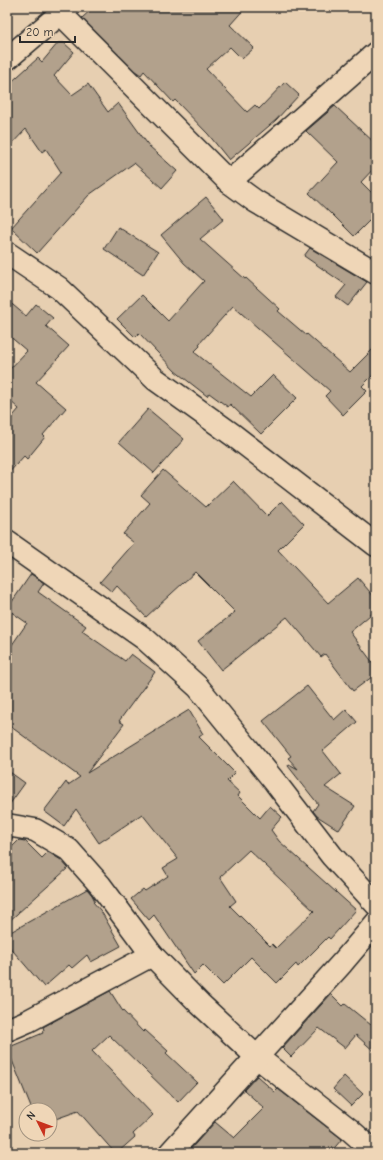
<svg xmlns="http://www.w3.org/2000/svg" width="383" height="1160" viewBox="0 0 383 1160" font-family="'Comic Neue',sans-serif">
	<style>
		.building { fill: #b2a18c; stroke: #2b2b2b; fill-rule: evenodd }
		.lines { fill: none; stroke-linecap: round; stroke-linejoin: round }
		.minor-casing { stroke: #2b2b2b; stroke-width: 25 }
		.minor { stroke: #efd6b7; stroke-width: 22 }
	</style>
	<rect width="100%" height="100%" fill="#e7cfb1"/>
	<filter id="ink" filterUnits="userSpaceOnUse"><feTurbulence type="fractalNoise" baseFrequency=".025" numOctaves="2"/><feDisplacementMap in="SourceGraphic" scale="8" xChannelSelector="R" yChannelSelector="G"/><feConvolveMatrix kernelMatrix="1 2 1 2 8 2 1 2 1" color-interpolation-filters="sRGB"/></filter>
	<g filter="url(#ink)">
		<g class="building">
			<path d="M 94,7 L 246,7 L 230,25 L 254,48 L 242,59 L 230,47 L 206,69 L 247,112 L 255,105 L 259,109 L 285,82 L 299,95 L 276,120 L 229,160 L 208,134 L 175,100 L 173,102 L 144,71 L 141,75 L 135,71 L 82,18 Z"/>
			<path d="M 58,43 L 64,43 L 74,52 L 54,76 L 72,95 L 88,84 L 108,112 L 118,103 L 149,146 L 177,171 L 162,188 L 134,163 L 89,195 L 37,253 L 11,228 L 61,172 L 46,149 L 42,152 L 26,129 L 7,149 L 7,86 L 38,58 L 42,62 Z"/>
			<path d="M 335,106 L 376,144 L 376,166 L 361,182 L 376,197 L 376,214 L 354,236 L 331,213 L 331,214 L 309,193 L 338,162 L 306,131 Z"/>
			<path d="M 206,197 L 224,219 L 200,239 L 245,279 L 246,278 L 280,309 L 278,311 L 306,335 L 307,334 L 350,372 L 376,346 L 376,372 L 362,386 L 367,391 L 343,415 L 325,396 L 330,391 L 233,306 L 199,344 L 200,346 L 194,352 L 251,397 L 273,375 L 297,398 L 261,434 L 230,404 L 228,407 L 209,393 L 207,396 L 175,371 L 139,333 L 135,337 L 117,319 L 142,295 L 168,321 L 204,281 L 184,263 L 161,235 Z"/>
			<path d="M 118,227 L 158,252 L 143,275 L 104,249 Z"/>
			<path d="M 310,248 L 367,282 L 348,306 L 336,297 L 346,285 L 304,256 Z"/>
			<path d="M 7,300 L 26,316 L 36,304 L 53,318 L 46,326 L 69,346 L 36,382 L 66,408 L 43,435 L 45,437 L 27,459 L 24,456 L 7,475 L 7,423 L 19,409 L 7,398 L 7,372 L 27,351 L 7,334 Z"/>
			<path d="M 148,409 L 184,439 L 154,473 L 119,442 Z"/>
			<path d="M 163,470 L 206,507 L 233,481 L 267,516 L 282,501 L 304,524 L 278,550 L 328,603 L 358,578 L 376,599 L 376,610 L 350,632 L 376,667 L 376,674 L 353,691 L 325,654 L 321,657 L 287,617 L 221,670 L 198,641 L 235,612 L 195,572 L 146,617 L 117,586 L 112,592 L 100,582 L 134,543 L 123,534 L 150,503 L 141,495 Z"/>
			<path d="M 31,574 L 44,583 L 38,592 L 86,626 L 82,631 L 125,661 L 131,654 L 155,672 L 119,721 L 124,724 L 87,773 L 189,710 L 203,734 L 199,737 L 235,773 L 227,781 L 240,793 L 238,796 L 260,818 L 270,806 L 282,817 L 271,830 L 279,841 L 356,910 L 330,939 L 328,937 L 298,967 L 296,964 L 277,983 L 251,957 L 223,985 L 203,965 L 194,974 L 154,915 L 149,920 L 131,899 L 143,889 L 145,891 L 168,876 L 163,868 L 178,859 L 142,814 L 99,843 L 76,809 L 64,826 L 44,811 L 66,782 L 68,785 L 80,777 L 7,724 L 7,652 L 27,623 L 7,609 ZM 249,850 L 314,911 L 276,948 L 272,944 L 270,946 L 230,906 L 236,901 L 220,877 Z"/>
			<path d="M 307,686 L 334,720 L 346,709 L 357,722 L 323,751 L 341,774 L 325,787 L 355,806 L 339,830 L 317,816 L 313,811 L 318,804 L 288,766 L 289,764 L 298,769 L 288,758 L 291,756 L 263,721 Z"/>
			<path d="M 7,770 L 25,783 L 7,808 Z"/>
			<path d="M 19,840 L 25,841 L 42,858 L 48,852 L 61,860 L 68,868 L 7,923 L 7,852 Z"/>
			<path d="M 87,889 L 92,895 L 95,901 L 93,902 L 101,911 L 121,946 L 91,962 L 87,955 L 72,968 L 69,965 L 44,987 L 7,944 L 7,934 Z"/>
			<path d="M 110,991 L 122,1010 L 143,1032 L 145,1030 L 168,1051 L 166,1053 L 197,1082 L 178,1102 L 109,1035 L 92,1051 L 153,1115 L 133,1134 L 135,1137 L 117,1153 L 115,1153 L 78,1111 L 50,1121 L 50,1110 L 32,1110 L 7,1048 L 43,1033 L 42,1031 L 44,1030 L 43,1027 Z"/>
			<path d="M 331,994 L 343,1006 L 345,1004 L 376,1029 L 376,1053 L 356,1035 L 345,1048 L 319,1028 L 291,1057 L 282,1048 Z"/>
			<path d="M 257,1076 L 275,1092 L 278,1089 L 342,1139 L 330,1153 L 187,1153 L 215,1122 L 234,1138 L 264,1108 L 244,1090 Z"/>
			<path d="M 344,1076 L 363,1094 L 351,1106 L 333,1089 Z"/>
		</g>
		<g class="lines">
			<defs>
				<g id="minor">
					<path d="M 60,13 L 229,182 L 255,201 L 376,273"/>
					<path d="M 7,59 L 68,7"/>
					<path d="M 229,182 L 376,53"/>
					<path d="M 7,253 L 59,288 L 155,379 L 233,435 L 376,545"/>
					<path d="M 7,542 L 145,639 L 198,687 L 275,782 L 332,856 L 376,904"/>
					<path d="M 7,825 L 35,830 L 69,850 L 100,885 L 152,955 L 200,1004 L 257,1057 L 350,1130 L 376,1153"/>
					<path d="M 7,1030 L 28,1021 L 152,955"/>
					<path d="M 170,1153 L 342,963 L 376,923"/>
				</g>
			</defs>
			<use href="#minor" class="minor-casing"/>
			<use href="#minor" class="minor"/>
		</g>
	</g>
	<rect width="383" height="1160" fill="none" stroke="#efd6b7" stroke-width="24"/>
	<rect x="12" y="12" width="359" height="1136" fill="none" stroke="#2b2b2b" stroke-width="1.5" filter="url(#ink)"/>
	<g transform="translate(38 1122) rotate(312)"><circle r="19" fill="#efd6b7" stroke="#a1927f"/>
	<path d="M0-3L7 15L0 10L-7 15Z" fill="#c8321e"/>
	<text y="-6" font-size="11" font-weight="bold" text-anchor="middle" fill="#2b2b2b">N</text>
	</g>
	<path d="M20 36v6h55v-6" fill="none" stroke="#2b2b2b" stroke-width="2"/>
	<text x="26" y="36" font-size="12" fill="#2b2b2b" stroke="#efd6b7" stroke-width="3" paint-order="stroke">20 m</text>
</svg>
